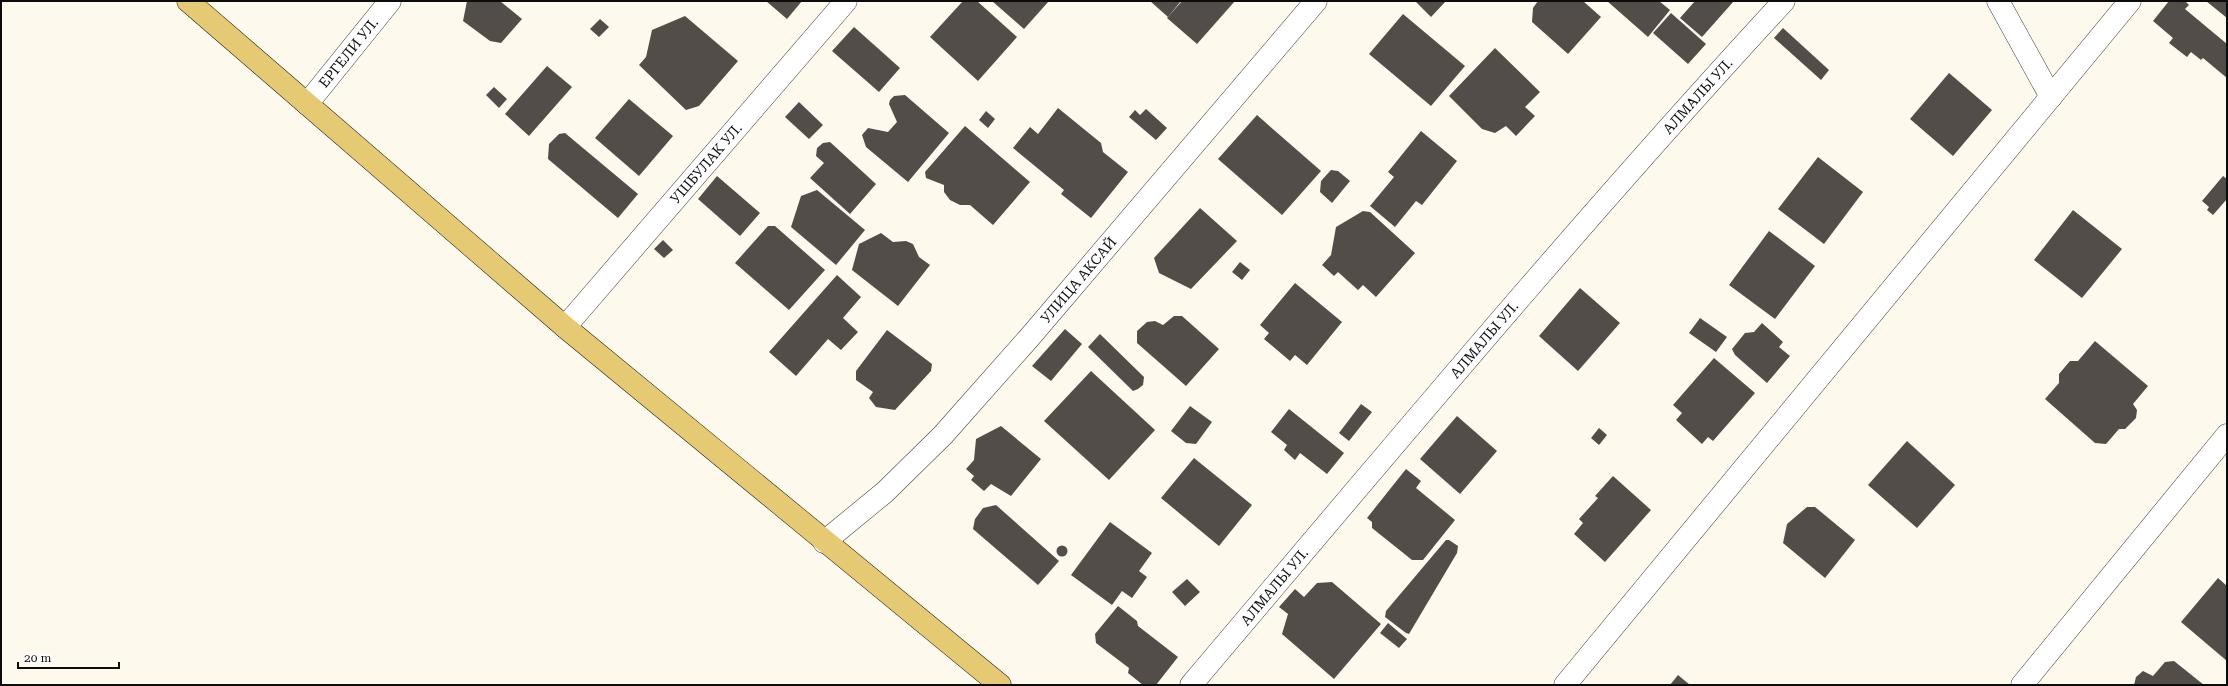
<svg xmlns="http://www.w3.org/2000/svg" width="2228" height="686" viewBox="0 0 2228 686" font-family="'Roboto Serif',serif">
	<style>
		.building { fill: #534d4a }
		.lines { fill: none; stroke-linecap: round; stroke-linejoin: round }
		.minor-casing { stroke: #3f3f3f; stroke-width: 23 }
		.major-casing { stroke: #1d1d1d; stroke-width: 23 }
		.minor { stroke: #fff; stroke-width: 22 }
		.major { stroke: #e6ca73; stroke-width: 22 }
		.labels { text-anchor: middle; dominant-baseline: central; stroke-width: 4; stroke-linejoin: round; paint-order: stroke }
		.street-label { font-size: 14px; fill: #0c0c0c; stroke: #fff }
	</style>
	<rect width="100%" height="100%" fill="#fdf9ed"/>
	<g class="building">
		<path d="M 467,1 L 500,1 L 522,19 L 501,43 L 490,41 L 463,21 Z"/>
		<path d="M 766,1 L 802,1 L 787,19 Z"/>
		<path d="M 963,1 L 977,1 L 1017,37 L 978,81 L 930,37 Z"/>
		<path d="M 992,1 L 1049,1 L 1024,29 Z"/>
		<path d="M 1150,1 L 1181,1 L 1168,17 Z"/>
		<path d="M 1182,1 L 1235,1 L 1197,44 L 1167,18 Z"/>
		<path d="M 1415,1 L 1446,1 L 1431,17 Z"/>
		<path d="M 1538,1 L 1583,1 L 1601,17 L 1568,54 L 1532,22 L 1533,8 Z"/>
		<path d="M 1607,1 L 1659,1 L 1670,10 L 1648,37 Z"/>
		<path d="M 1695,1 L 1734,1 L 1702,37 L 1680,18 Z"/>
		<path d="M 2169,1 L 2185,1 L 2189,5 L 2185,9 L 2227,44 L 2227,78 L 2203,58 L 2201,60 L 2191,52 L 2187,57 L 2169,43 L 2173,38 L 2153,21 Z"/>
		<path d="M 2206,1 L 2227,1 L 2227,18 Z"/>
		<path d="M 1671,13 L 1706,44 L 1688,64 L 1653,33 Z"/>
		<path d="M 1403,14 L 1465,66 L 1431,106 L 1369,54 Z"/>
		<path d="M 685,16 L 738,61 L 699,106 L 686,110 L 639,65 L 646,57 L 652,30 Z"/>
		<path d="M 600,19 L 609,27 L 599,37 L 590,29 Z"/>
		<path d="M 854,27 L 900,68 L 879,92 L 832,51 Z"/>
		<path d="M 1783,28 L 1829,70 L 1821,80 L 1774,38 Z"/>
		<path d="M 1495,48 L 1540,92 L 1525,107 L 1535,116 L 1516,136 L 1506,126 L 1495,133 L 1482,129 L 1449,96 Z"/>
		<path d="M 547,66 L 572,87 L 529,136 L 505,114 Z"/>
		<path d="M 1949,73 L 1992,110 L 1953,156 L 1910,119 Z"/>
		<path d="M 494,87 L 507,99 L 499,108 L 486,95 Z"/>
		<path d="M 905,95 L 949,133 L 908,182 L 866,147 L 862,135 L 868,128 L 888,132 L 897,122 L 889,104 L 890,100 L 894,96 Z"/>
		<path d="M 629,99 L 673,136 L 639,176 L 595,138 Z"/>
		<path d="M 799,102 L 823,125 L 809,139 L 785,117 Z"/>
		<path d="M 1058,108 L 1101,143 L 1103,152 L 1128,172 L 1091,218 L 1061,194 L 1064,190 L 1013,148 L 1030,127 L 1038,134 Z"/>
		<path d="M 1146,109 L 1167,128 L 1156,140 L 1129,117 L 1135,110 L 1140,115 Z"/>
		<path d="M 986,111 L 995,119 L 988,128 L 979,120 Z"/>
		<path d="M 1257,115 L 1321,171 L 1282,215 L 1218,159 Z"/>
		<path d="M 965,126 L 1030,182 L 993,225 L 970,205 L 960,205 L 950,200 L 944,192 L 944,185 L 926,178 L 925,172 Z"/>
		<path d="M 1421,131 L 1457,161 L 1422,205 L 1416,201 L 1395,227 L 1370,206 L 1394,177 L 1388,172 Z"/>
		<path d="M 565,133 L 638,194 L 618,218 L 548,159 L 549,144 L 559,134 Z"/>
		<path d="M 830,142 L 876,184 L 850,214 L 810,178 L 824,163 L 816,156 L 817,148 L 823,143 Z"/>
		<path d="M 1818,157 L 1863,192 L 1824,244 L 1778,209 Z"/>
		<path d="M 1331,170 L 1338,171 L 1350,181 L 1332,203 L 1320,192 L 1321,181 Z"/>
		<path d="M 717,176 L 760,213 L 740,236 L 698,199 Z"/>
		<path d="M 2223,176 L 2227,179 L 2227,199 L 2213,215 L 2207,210 L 2209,207 L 2202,201 Z"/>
		<path d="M 817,190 L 865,230 L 836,265 L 791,227 L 801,196 Z"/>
		<path d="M 1200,208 L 1237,241 L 1191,289 L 1159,273 L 1154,258 Z"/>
		<path d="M 2073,210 L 2122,249 L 2082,298 L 2034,260 Z"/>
		<path d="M 1363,211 L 1370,212 L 1415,253 L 1376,297 L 1363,285 L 1358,290 L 1338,272 L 1334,276 L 1322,265 L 1331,255 L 1336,227 Z"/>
		<path d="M 768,226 L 775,226 L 825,270 L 789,310 L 735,263 Z"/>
		<path d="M 1769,231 L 1815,266 L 1775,319 L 1729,285 Z"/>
		<path d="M 881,233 L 893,242 L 906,241 L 913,244 L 919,257 L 930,265 L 898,306 L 852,270 L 859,244 Z"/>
		<path d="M 663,240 L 673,250 L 664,258 L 654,249 Z"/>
		<path d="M 1240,262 L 1250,270 L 1242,280 L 1232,272 Z"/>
		<path d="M 837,275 L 861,297 L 843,318 L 858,332 L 841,350 L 828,339 L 796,376 L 769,352 Z"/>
		<path d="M 1295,283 L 1342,322 L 1307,365 L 1295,355 L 1290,361 L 1264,339 L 1269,333 L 1260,325 Z"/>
		<path d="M 1580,288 L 1620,323 L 1578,371 L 1539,336 Z"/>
		<path d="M 1174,316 L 1182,316 L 1219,349 L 1186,386 L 1137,343 L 1137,331 L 1147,322 L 1155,321 L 1163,325 Z"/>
		<path d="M 1700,318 L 1727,337 L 1716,352 L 1689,333 Z"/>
		<path d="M 1762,323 L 1783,342 L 1779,347 L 1790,356 L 1767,383 L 1735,355 L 1732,349 L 1745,333 L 1754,332 Z"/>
		<path d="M 1065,329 L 1082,344 L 1051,381 L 1032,366 Z"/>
		<path d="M 887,330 L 932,364 L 931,371 L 895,410 L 876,407 L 869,398 L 873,392 L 856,380 L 856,371 Z"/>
		<path d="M 1100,334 L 1144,377 L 1143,385 L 1138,389 L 1133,391 L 1088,347 Z"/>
		<path d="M 2095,341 L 2148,386 L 2133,404 L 2137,410 L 2136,418 L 2125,429 L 2119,429 L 2106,444 L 2095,443 L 2045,399 L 2059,383 L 2059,374 L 2070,361 L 2078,361 Z"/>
		<path d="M 1714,358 L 1755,393 L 1713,441 L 1708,437 L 1702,444 L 1676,420 L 1682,413 L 1673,405 Z"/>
		<path d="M 1091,371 L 1155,430 L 1109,480 L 1044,421 Z"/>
		<path d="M 1361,404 L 1372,412 L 1349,441 L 1339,433 Z"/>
		<path d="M 1190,406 L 1212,422 L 1196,444 L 1186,443 L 1171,431 Z"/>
		<path d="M 1289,409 L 1344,453 L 1327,474 L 1300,453 L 1295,460 L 1284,450 L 1287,445 L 1271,432 Z"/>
		<path d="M 1457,416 L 1497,451 L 1460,494 L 1420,459 Z"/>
		<path d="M 1001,426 L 1041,459 L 1011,496 L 991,484 L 984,491 L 971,480 L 974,476 L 966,469 L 974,460 L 976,439 Z"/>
		<path d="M 1599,428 L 1607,435 L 1599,445 L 1591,438 Z"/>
		<path d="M 1907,441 L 1955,485 L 1917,528 L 1868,485 Z"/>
		<path d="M 1194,458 L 1252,505 L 1219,546 L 1161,498 Z"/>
		<path d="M 1406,469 L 1421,481 L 1416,488 L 1455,520 L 1423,560 L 1412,560 L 1372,528 L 1372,522 L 1367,518 Z"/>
		<path d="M 1613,476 L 1651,510 L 1605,562 L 1574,534 L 1583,523 L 1579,519 L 1598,498 L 1595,496 Z"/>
		<path d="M 996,505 L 1059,561 L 1038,585 L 973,529 L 975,519 L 983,508 Z"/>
		<path d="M 1807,507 L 1815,507 L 1855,540 L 1825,578 L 1783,543 L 1787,524 Z"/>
		<path d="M 1110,522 L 1152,553 L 1139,571 L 1147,577 L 1132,598 L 1122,591 L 1112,605 L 1071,575 Z"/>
		<path d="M 1446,540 L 1449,540 L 1458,546 L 1457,553 L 1409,634 L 1406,633 L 1385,617 L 1386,611 Z"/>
		<circle cx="1062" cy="551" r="5.5"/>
		<path d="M 2218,578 L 2227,586 L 2227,661 L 2181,622 Z"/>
		<path d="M 1187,579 L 1200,592 L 1185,606 L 1172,592 Z"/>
		<path d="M 1332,582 L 1381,624 L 1334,679 L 1282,634 L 1288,614 L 1279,607 L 1295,589 L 1304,597 L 1317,583 Z"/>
		<path d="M 1118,606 L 1137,621 L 1138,626 L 1178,657 L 1156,685 L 1143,685 L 1128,673 L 1129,668 L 1096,643 L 1095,634 Z"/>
		<path d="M 1388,623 L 1407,639 L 1399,648 L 1380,633 Z"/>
		<path d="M 2174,661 L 2204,685 L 2134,685 L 2136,677 L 2143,671 L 2153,676 L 2165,662 Z"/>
		<path d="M 1678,675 L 1690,685 L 1670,685 Z"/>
	</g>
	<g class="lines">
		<defs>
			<g id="minor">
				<path d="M 1998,1 L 2051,97"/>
				<path id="s1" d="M 307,104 L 390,1"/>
				<path id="s2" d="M 565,327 L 846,1"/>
				<path id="s3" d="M 824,542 L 885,492 L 943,435 L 1029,338 L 1316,1"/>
				<path id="s4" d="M 1191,685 C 1386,455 1579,223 1784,1"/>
				<path d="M 1565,685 L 2130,1"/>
				<path d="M 2022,685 L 2227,435"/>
			</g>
			<path id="major" d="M 188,1 L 565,327 L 1000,685"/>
		</defs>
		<use href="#minor" class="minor-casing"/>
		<use href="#major" class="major-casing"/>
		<use href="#minor" class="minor"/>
		<use href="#major" class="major"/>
	</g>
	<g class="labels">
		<g class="street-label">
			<text stroke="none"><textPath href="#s1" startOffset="66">ЕРГЕЛИ УЛ.</textPath></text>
			<text stroke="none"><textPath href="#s4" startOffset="777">АЛМАЛЫ УЛ.</textPath></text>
			<text stroke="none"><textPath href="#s2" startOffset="216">УШБУЛАК УЛ.</textPath></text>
			<text stroke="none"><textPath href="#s3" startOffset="366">УЛИЦА АКСАЙ</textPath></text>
			<text stroke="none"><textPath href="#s4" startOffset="453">АЛМАЛЫ УЛ.</textPath></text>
			<text stroke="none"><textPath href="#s4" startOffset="129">АЛМАЛЫ УЛ.</textPath></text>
		</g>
	</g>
	<rect width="2228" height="686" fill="none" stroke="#0c0c0c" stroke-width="4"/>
	<path d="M18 662v6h101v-6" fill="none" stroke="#0c0c0c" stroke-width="2"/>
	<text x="24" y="662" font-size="12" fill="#0c0c0c" stroke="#ffffff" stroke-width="3" paint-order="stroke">20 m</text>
</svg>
